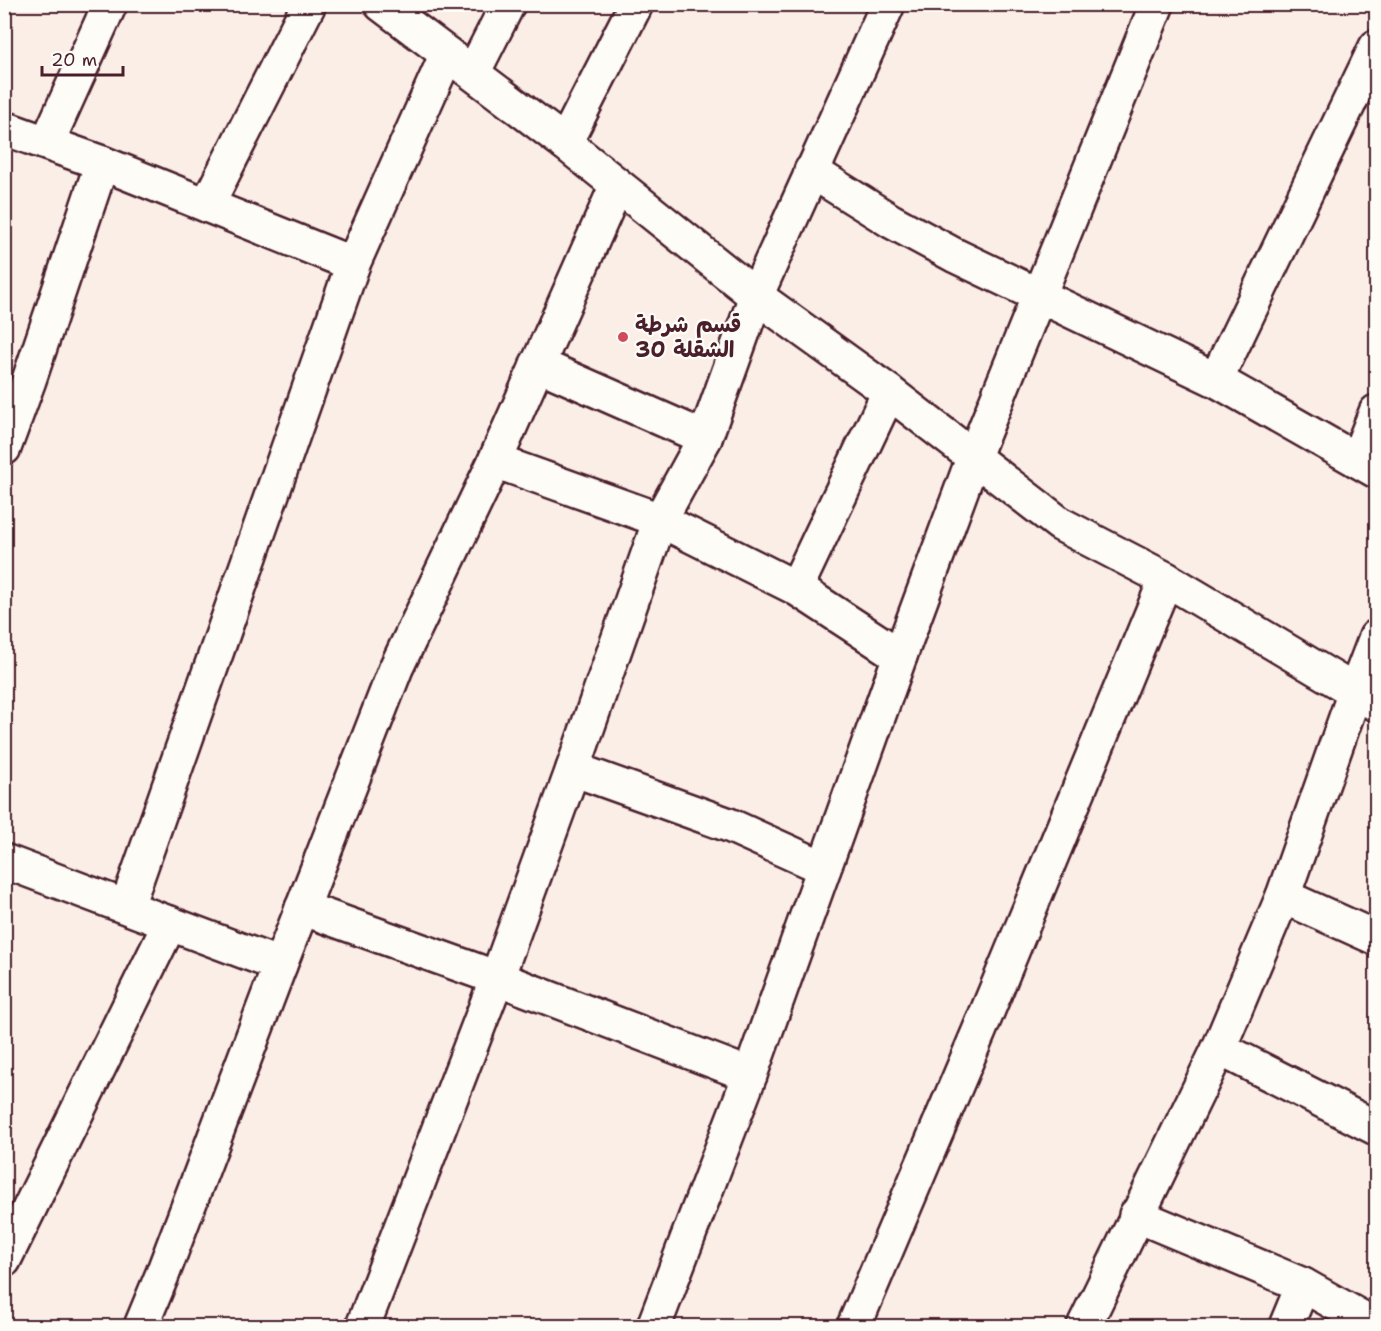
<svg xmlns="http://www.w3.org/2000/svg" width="1381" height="1331" viewBox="0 0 1381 1331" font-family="'Shantell Sans','Playpen Sans Arabic',sans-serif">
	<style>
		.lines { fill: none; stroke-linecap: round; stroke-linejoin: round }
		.minor-casing { stroke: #4a1f2b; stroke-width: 38 }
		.minor { stroke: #fdfcf7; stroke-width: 33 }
		.poi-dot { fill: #d1495b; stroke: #fdfcf7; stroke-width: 2 }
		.labels { text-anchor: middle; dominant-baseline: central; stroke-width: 4.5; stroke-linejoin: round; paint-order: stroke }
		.poi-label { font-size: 22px; font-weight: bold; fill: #4a1f2b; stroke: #fdfcf7; text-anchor: start }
	</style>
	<rect width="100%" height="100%" fill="#faeee7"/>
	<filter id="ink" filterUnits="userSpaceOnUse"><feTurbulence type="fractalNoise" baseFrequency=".0167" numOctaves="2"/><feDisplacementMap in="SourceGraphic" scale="12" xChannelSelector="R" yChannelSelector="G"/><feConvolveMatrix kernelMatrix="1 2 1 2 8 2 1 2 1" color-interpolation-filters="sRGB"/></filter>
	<g filter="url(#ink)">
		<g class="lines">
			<defs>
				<g id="minor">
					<path d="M 381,4 L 565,143 L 756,296 L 889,392 L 1060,524 L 1166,579 L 1376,704"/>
					<path d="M 473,73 L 508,4"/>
					<path d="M 4,128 L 102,163 L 353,264"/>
					<path d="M 47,143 L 110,4"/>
					<path d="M 565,143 L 636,4"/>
					<path d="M 811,171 L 891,221 L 954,255 L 1216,380 L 1376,471"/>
					<path d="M 207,205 L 309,4"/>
					<path d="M 537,364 L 705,438"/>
					<path d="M 1216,380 L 1376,47"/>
					<path d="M 4,448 L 29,380 L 102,163"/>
					<path d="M 1357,460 L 1376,412"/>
					<path d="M 495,461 L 660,520 L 796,588 L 900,656"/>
					<path d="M 796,588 L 889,392"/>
					<path d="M 573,769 L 729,825 L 824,868"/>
					<path d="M 4,861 L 280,965"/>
					<path d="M 1283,896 L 1376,938"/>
					<path d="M 127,906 L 353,264 L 447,54"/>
					<path d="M 302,908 L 497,978 L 750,1075"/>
					<path d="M 1219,1048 L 1376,1128"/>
					<path d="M 1136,1215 L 1303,1285 L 1376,1326"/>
					<path d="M 4,1260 L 170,923"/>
					<path d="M 141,1326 L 163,1273 L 280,965 L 396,668 L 495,461 L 617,185"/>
					<path d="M 363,1326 L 497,978 L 573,769 L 660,520 L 705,438 L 756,296 L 888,4"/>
					<path d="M 654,1326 L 750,1075 L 900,656 L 974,456 L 1157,4"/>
					<path d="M 854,1326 L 980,1029 L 1166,579"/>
					<path d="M 1084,1326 L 1219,1048 L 1283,896 L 1355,692 L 1376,637"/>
					<path d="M 1286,1326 L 1303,1285"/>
				</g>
			</defs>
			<use href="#minor" class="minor-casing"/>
			<use href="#minor" class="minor"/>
		</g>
	</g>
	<circle class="poi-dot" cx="623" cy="337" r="6"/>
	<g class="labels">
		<g class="poi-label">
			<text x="635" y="324">قسم شرطة<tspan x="635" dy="25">الشقلة 30</tspan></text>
		</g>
	</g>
	<rect width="1381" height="1331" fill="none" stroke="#fdfcf7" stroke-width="24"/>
	<rect x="12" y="12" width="1357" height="1307" fill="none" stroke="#4a1f2b" stroke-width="2" filter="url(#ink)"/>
	<path d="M42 66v9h81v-9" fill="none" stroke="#4a1f2b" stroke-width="3"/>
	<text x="51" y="66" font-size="18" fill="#4a1f2b" stroke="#fdfcf7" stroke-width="4.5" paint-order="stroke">20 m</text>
</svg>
